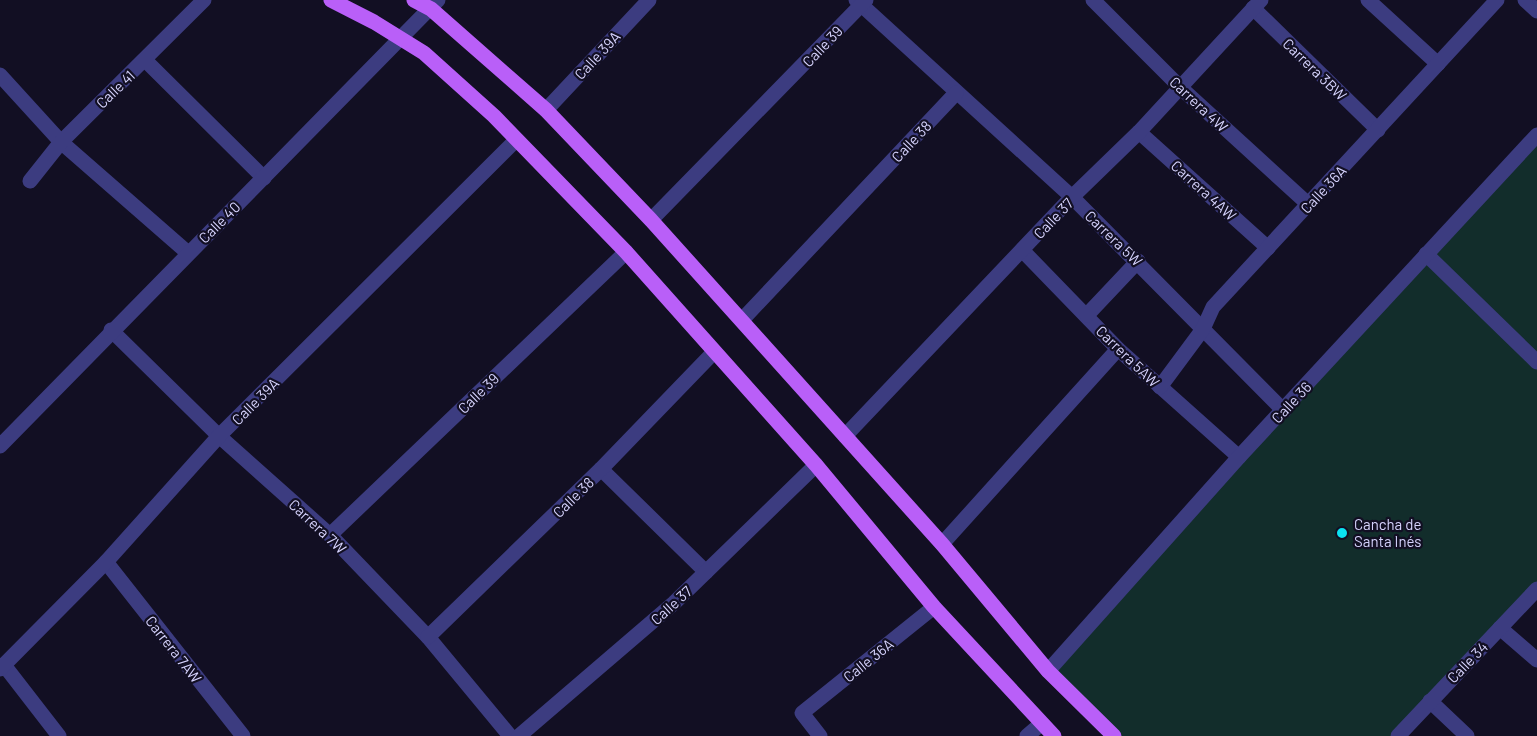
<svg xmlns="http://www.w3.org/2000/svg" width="1537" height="736" viewBox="0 0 1537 736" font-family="Barlow,sans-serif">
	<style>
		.green { fill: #122d2b }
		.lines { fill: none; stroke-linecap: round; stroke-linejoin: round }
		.minor { stroke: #3c3c80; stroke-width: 15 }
		.major { stroke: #b95ff8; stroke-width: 15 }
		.poi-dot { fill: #0be2f1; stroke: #120f23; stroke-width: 2 }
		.labels { text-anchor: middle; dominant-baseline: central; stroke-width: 4.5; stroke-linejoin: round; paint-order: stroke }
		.street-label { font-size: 15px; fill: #d6d3fd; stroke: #120f23 }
		.poi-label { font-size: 15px; fill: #d6d3fd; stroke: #120f23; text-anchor: start }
	</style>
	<rect width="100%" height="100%" fill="#120f23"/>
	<path class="green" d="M 1537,138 L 1537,585 L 1394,736 L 1120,736 L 1048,671 Z"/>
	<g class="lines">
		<g class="minor">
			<path d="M 856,0 L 1072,197 L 1284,411"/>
			<path d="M 1093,0 L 1181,88 L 1308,204"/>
			<path d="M 1368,0 L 1438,64"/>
			<path d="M 1525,0 L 1537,11"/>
			<path d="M 1253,8 L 1378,130"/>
			<path d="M 145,60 L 264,178"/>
			<path d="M 0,75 L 61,142 L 188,253"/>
			<path d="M 546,110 L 649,0"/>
			<path d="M 1139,132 L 1268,248"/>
			<path d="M 30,181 L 61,142 L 204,0"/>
			<path d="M 651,220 L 866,0"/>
			<path d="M 1022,250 L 1118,349 L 1239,457"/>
			<path d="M 1426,254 L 1537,362"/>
			<path d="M 1087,315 L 1138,261"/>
			<path d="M 742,320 L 956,93"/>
			<path d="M 111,330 L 219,436 L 330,535 L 428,637 L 510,736"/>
			<path d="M 1160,387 L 1203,329 L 1213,307 L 1497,0"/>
			<path d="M 845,436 L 1072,197 L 1139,132 L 1261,0"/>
			<path d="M 0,446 L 438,0"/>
			<path d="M 601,469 L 706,572"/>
			<path d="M 330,535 L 626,252"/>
			<path d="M 942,544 L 1118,349"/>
			<path d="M 106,562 L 243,736"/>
			<path d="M 1500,628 L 1537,660"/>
			<path d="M 428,637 L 601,469 L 714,352"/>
			<path d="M 4,665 L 59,736"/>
			<path d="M 0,669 L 106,562 L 219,436 L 516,140"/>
			<path d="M 1048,671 L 1239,457 L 1537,135"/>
			<path d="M 1430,701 L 1467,736"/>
			<path d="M 519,736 L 674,603 L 816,465"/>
			<path d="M 820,736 L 802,713 L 934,607"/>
			<path d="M 1027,736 L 1041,724"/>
			<path d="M 1398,736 L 1537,589"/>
		</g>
		<g class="major">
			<path d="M 331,0 L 374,22 L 424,53 L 494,116 L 626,252 L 816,465 L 934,607 L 1054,736"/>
			<path d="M 414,0 L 431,9 L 546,110 L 651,220 L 942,544 L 1048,671 L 1114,736"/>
		</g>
	</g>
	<circle class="poi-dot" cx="1342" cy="533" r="6"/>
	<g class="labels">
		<g class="street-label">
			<text transform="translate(822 46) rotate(-46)">Calle 39</text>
			<text transform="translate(597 55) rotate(-47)">Calle 39A</text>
			<text transform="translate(1315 69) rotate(44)">Carrera 3BW</text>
			<text transform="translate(115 89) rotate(-44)">Calle 41</text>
			<text transform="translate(1199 104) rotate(43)">Carrera 4W</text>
			<text transform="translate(911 141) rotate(-47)">Calle 38</text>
			<text transform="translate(1323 189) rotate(-47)">Calle 36A</text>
			<text transform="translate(1204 190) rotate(42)">Carrera 4AW</text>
			<text transform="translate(1053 218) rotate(-46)">Calle 37</text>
			<text transform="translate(219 222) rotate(-45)">Calle 40</text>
			<text transform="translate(1114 238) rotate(44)">Carrera 5W</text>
			<text transform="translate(1128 356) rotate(44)">Carrera 5AW</text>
			<text transform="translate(478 393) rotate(-44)">Calle 39</text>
			<text transform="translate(255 401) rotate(-45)">Calle 39A</text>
			<text transform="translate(1291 402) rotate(-47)">Calle 36</text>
			<text transform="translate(573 497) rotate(-44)">Calle 38</text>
			<text transform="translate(318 526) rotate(43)">Carrera 7W</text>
			<text transform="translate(671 605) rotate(-42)">Calle 37</text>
			<text transform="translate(174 649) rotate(52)">Carrera 7AW</text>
			<text transform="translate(868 660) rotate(-39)">Calle 36A</text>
			<text transform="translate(1467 662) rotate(-46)">Calle 34</text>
		</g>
		<g class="poi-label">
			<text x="1354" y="524">Cancha de<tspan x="1354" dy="17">Santa Inés</tspan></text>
		</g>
	</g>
</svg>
